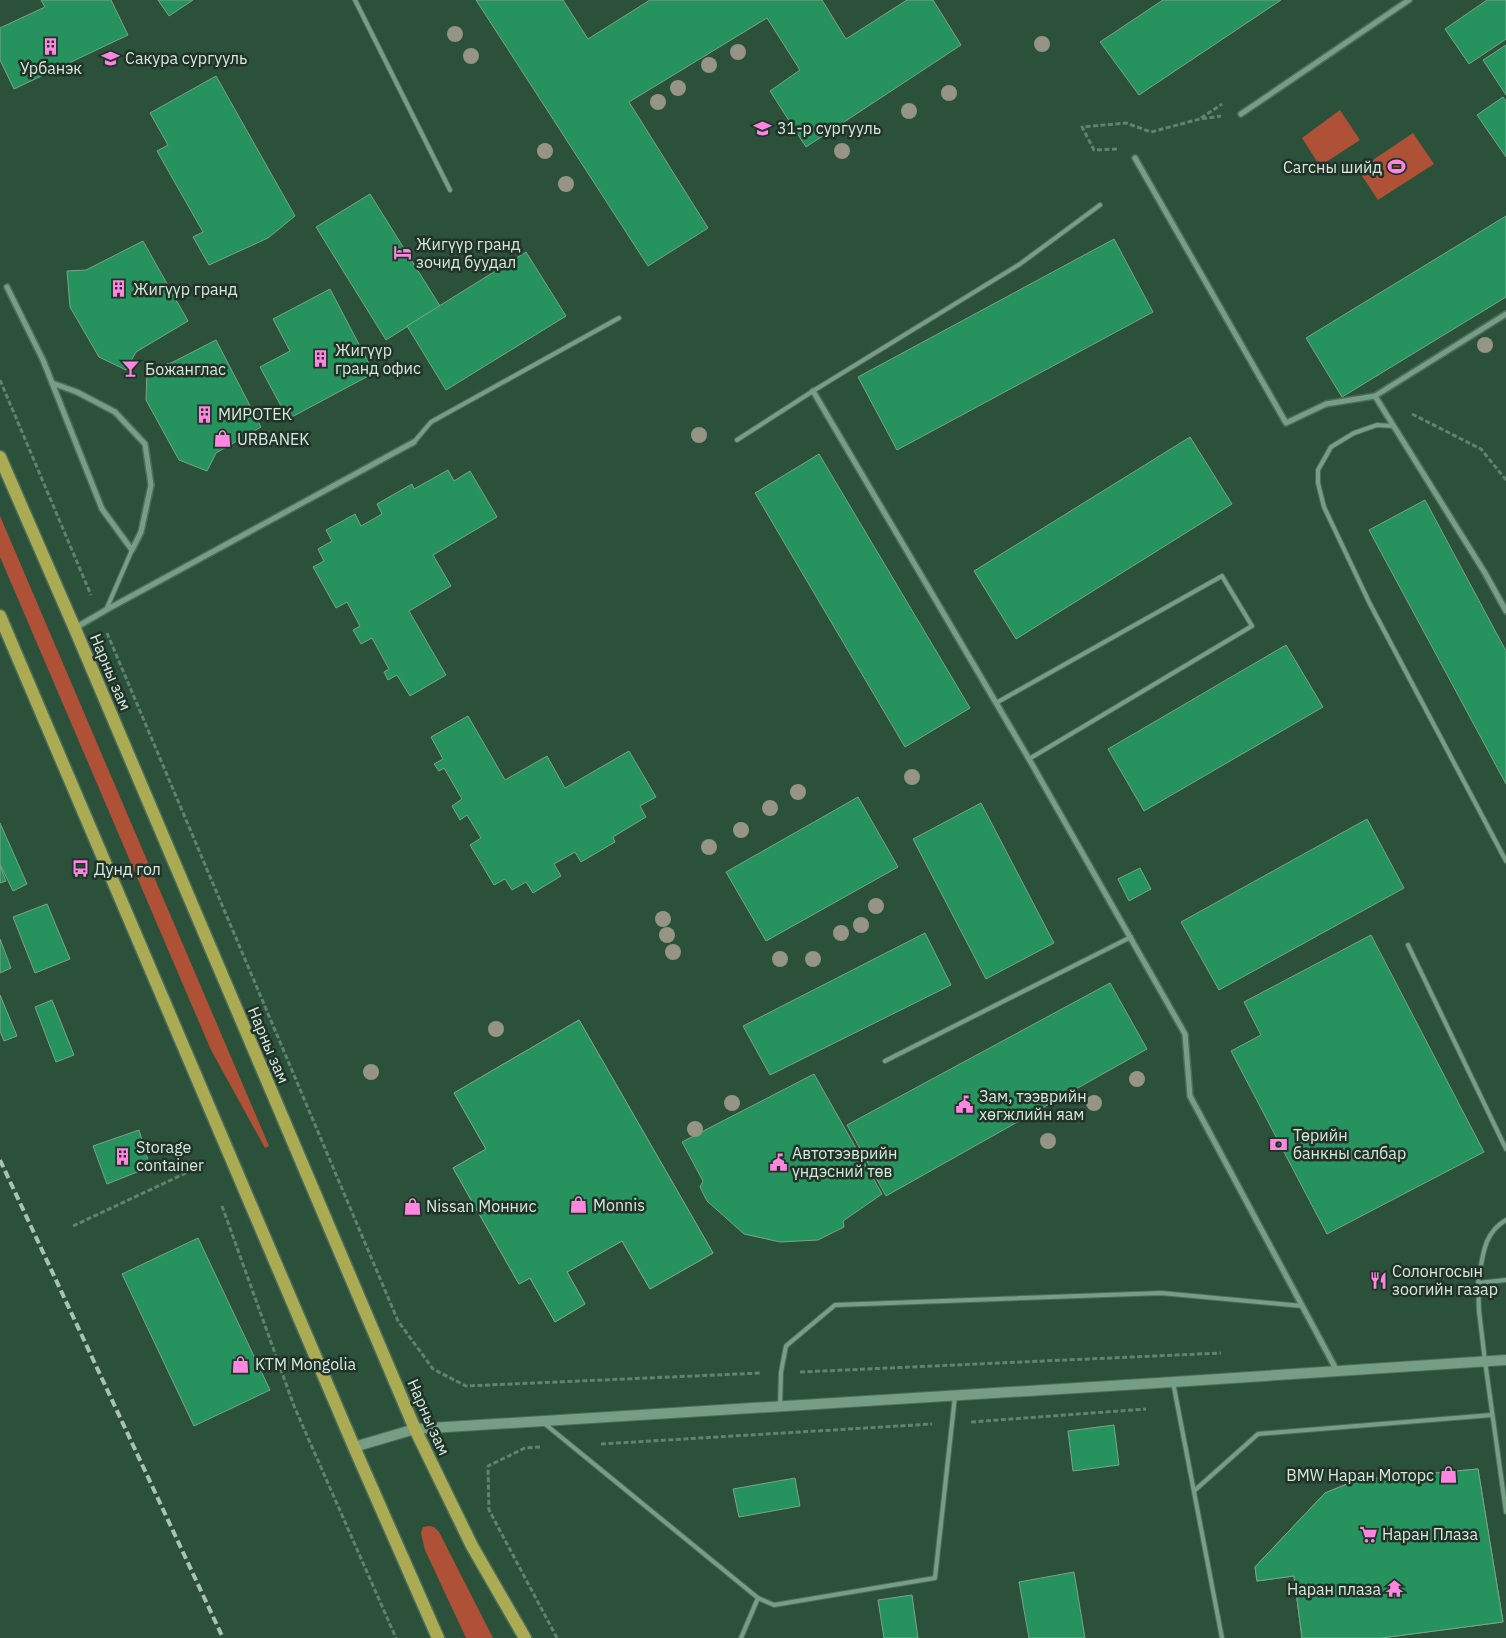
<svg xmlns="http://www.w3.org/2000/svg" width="1506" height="1638" viewBox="0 0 1506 1638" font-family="'IBM Plex Sans',sans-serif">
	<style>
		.green { fill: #af5136 }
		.building { fill: #26935e; stroke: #7aa389 }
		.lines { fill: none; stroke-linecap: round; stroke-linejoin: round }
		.lane-casing { stroke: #4b6c5a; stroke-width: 6 }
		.street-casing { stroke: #4b6c5a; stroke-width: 8 }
		.secondary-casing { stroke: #4b6c5a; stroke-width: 12 }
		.primary-casing { stroke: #4b6c5a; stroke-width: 15 }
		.path { stroke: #61826e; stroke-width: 3; stroke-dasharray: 5 2.5; stroke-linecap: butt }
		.lane { stroke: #769e85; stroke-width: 4 }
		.street { stroke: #769e85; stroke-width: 5 }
		.secondary { stroke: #769e85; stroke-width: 10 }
		.primary { stroke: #abab54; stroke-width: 12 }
		.rail { stroke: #a9c2b2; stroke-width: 4; stroke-dasharray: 8 4; stroke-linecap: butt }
		.tree { fill: #959485 }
		.labels { text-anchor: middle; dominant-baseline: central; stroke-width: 5; stroke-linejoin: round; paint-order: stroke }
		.poi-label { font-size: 16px; fill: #d6ebdd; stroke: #213228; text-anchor: start }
		.street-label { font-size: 16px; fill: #d6ebdd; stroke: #213228 }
	</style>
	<rect width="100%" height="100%" fill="#2b513b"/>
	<g class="green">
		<path d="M 1340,110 L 1360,140 L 1320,166 L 1302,138 Z"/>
		<path d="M 1413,133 L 1434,164 L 1378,200 L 1358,170 Z"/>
		<path d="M 0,516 L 269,1146 L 265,1148 L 211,1050 L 0,557 Z"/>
		<path d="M 429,1526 L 434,1527 L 439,1532 L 493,1638 L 466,1638 L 425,1550 L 421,1533 L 423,1527 Z"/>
	</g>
	<g class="building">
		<path d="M 41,0 L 111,0 L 128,35 L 14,89 L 0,60 L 0,28 L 45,7 Z"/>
		<path d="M 158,0 L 193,0 L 169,16 Z"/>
		<path d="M 476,0 L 563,0 L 588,39 L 650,0 L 822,0 L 846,39 L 907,0 L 933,0 L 961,45 L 806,147 L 770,91 L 800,70 L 767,18 L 629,102 L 708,228 L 648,266 Z"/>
		<path d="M 1163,0 L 1281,0 L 1139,95 L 1100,42 Z"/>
		<path d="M 1487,0 L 1506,0 L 1506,39 L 1469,64 L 1445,29 Z"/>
		<path d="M 1506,45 L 1506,95 L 1483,60 Z"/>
		<path d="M 216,76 L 295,216 L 268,238 L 209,265 L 193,237 L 203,232 L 157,151 L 168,145 L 150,113 Z"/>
		<path d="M 1503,97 L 1506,101 L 1506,157 L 1477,115 Z"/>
		<path d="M 370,194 L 440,306 L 386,340 L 316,227 Z"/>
		<path d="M 1506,216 L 1506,297 L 1342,397 L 1306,338 Z"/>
		<path d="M 1114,239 L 1153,312 L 897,450 L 858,377 Z"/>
		<path d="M 143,241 L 188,321 L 136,352 L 126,370 L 99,357 L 70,307 L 67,271 L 86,270 Z"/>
		<path d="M 526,252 L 566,316 L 446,390 L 407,326 Z"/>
		<path d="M 330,289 L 374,373 L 288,419 L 260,367 L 290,351 L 273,319 Z"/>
		<path d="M 216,340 L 261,427 L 216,453 L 207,471 L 179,460 L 146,400 L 147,369 L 171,363 Z"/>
		<path d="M 1190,437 L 1232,504 L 1016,639 L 974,571 Z"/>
		<path d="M 819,454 L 970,708 L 905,747 L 755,493 Z"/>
		<path d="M 448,470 L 454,481 L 470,471 L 497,517 L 433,555 L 451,586 L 409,611 L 446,675 L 410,696 L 397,675 L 388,680 L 384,672 L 389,669 L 372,638 L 361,644 L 353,630 L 360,626 L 347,602 L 336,608 L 313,567 L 324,561 L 318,549 L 332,541 L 326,530 L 355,514 L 361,526 L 382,514 L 377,504 L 412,484 L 414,489 Z"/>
		<path d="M 1425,500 L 1506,651 L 1506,784 L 1369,530 Z"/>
		<path d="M 1286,645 L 1323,707 L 1144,811 L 1108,749 Z"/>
		<path d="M 468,716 L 505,780 L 547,756 L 565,788 L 629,751 L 656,797 L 640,806 L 646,817 L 613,837 L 615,842 L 581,862 L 575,852 L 554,864 L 561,876 L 533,893 L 526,882 L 512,890 L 505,879 L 494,885 L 470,845 L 481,838 L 467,815 L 460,820 L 452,806 L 462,799 L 444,768 L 439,771 L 434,764 L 443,759 L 431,737 Z"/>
		<path d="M 858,797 L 898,867 L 766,941 L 726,872 Z"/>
		<path d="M 981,803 L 1054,943 L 986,979 L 913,839 Z"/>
		<path d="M 1367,819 L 1404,888 L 1219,990 L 1181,922 Z"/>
		<path d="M 0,823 L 27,884 L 13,891 L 0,864 Z"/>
		<path d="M 0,866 L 6,881 L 0,883 Z"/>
		<path d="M 1140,868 L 1151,889 L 1129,901 L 1118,879 Z"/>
		<path d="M 47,904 L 70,959 L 35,973 L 13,917 Z"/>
		<path d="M 925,933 L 951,985 L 770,1075 L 743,1026 Z"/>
		<path d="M 1371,935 L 1484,1152 L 1327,1234 L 1231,1051 L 1261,1035 L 1244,1002 Z"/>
		<path d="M 0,939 L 11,968 L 0,973 Z"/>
		<path d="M 1110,983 L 1147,1049 L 886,1196 L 847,1125 Z"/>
		<path d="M 0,995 L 17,1036 L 4,1041 L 0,1031 Z"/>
		<path d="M 52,1000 L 74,1055 L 56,1062 L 35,1007 Z"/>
		<path d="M 579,1020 L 713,1253 L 650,1289 L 622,1241 L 567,1272 L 585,1304 L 555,1322 L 530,1278 L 519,1284 L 453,1168 L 486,1149 L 454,1093 Z"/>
		<path d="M 579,1020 L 713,1253 L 650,1289 L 622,1241 L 567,1272 L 585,1304 L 555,1322 L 530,1278 L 519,1284 L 453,1168 L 486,1149 L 454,1093 Z"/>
		<path d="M 814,1074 L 882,1194 L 843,1221 L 844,1227 L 818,1240 L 780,1242 L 744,1234 L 707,1201 L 700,1187 L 703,1181 L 682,1142 Z"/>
		<path d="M 139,1130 L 150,1167 L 107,1184 L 93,1146 Z"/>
		<path d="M 198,1238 L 270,1390 L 194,1426 L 122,1274 Z"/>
		<path d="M 1114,1425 L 1119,1465 L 1073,1471 L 1068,1431 Z"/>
		<path d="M 1478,1469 L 1503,1622 L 1381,1638 L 1302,1638 L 1294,1576 L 1257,1581 L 1255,1567 L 1325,1493 L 1357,1480 Z"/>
		<path d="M 1478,1469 L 1503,1622 L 1381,1638 L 1302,1638 L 1294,1576 L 1257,1581 L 1255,1567 L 1325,1493 L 1357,1480 Z"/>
		<path d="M 795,1478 L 800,1506 L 739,1517 L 733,1489 Z"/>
		<path d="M 1074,1572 L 1085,1638 L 1029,1638 L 1019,1582 Z"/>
		<path d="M 912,1595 L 918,1638 L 884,1638 L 878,1600 Z"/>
	</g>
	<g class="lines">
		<defs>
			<g id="lane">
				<path d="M 355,0 L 450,190"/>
				<path d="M 1393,426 L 1377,425 L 1354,433 L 1331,447 L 1318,470 L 1318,483 L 1324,507 L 1370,604 L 1506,861"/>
				<path d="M 737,440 L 813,391 L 1020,264 L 1100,205"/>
				<path d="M 414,442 L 431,422 L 619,318"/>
				<path d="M 106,610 L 132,550"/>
				<path d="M 996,703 L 1222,576 L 1252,626 L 1029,759"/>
				<path d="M 1408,945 L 1506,1149"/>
				<path d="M 885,1061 L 1131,937"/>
				<path d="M 1506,1280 L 1478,1283 L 1479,1311 L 1485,1361 L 1506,1512"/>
				<path d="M 1478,1283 C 1483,1258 1482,1234 1506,1220"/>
				<path d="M 1173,1382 L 1222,1638"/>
				<path d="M 780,1406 L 781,1372 L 786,1346 L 835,1305 L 1161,1293 L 1302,1306"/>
				<path d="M 545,1424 L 758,1598 L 741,1638"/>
				<path d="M 1194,1491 L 1258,1434 L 1492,1415"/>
				<path d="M 758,1598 L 774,1605 L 935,1578 L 955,1396"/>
			</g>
			<g id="street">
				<path d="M 1241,114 L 1409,0"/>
				<path d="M 1135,158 L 1286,423 L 1326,404 L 1375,396"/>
				<path d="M 7,287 L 43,360 L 102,509 L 132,550 L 141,532 L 151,485 L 145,444 L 115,412 L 77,392 L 52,383"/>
				<path d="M 1506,314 L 1375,396 L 1485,573 L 1506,611"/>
				<path d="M 813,391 L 1029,759 L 1185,1034 L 1190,1096 L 1337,1371"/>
				<path d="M 75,628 L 106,610 L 414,442"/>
			</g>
			<path id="secondary" d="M 354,1447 L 415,1429 L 1173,1382 L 1506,1360"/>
			<g id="primary">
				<path d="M 0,457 L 75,629 L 415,1429 L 472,1546 L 525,1638"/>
				<path d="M 0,616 L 354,1447 L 438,1638"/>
			</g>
		</defs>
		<use href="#lane" class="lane-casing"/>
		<use href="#street" class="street-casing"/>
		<use href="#secondary" class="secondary-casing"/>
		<use href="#primary" class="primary-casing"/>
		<g class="path">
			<path d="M 1201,118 L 1222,104"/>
			<path d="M 1117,149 L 1094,150 L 1082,127 L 1126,123 L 1151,132 L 1200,119 L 1221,116"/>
			<path d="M 0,380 L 91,595"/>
			<path d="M 1412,414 L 1481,449 L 1506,480"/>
			<path d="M 107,633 L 398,1321 L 433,1369 L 466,1386 L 761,1373"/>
			<path d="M 222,1206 L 294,1406 L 396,1638"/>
			<path d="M 73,1226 L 205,1164"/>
			<path d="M 800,1372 L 1221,1353"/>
			<path d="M 971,1422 L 1146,1409"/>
			<path d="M 601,1444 L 932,1424"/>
			<path d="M 540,1447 L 525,1448 L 488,1466 L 489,1510 L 557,1638"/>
		</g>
		<use href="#lane" class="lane"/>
		<use href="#street" class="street"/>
		<use href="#secondary" class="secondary"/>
		<use href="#primary" class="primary"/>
		<path class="rail" d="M 0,1160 L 223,1638"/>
	</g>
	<g class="tree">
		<circle cx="455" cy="34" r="8"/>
		<circle cx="1042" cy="44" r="8"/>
		<circle cx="738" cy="52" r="8"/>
		<circle cx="471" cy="56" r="8"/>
		<circle cx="709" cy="65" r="8"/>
		<circle cx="678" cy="88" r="8"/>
		<circle cx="949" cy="93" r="8"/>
		<circle cx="658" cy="102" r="8"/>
		<circle cx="909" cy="111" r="8"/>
		<circle cx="545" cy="151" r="8"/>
		<circle cx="842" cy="151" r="8"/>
		<circle cx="566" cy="184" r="8"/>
		<circle cx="1485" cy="345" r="8"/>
		<circle cx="699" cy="435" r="8"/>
		<circle cx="912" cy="777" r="8"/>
		<circle cx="798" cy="792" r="8"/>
		<circle cx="770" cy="808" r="8"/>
		<circle cx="741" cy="830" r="8"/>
		<circle cx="709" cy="847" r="8"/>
		<circle cx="876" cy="906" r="8"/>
		<circle cx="663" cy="919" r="8"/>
		<circle cx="861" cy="925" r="8"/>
		<circle cx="841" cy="933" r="8"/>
		<circle cx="667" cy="935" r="8"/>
		<circle cx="673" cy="952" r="8"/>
		<circle cx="780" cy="959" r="8"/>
		<circle cx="813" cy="959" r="8"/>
		<circle cx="496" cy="1029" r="8"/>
		<circle cx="371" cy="1072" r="8"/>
		<circle cx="1137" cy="1079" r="8"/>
		<circle cx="732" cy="1103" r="8"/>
		<circle cx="1094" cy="1103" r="8"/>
		<circle cx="695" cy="1129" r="8"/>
		<circle cx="1048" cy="1141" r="8"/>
	</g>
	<defs>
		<symbol id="building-bare" viewBox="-9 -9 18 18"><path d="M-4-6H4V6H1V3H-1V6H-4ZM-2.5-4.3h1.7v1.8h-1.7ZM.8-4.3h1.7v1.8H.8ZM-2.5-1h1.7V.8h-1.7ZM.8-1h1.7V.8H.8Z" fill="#fe86e1" stroke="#213228" stroke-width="2.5" paint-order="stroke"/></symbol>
		<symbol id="school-bare" viewBox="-9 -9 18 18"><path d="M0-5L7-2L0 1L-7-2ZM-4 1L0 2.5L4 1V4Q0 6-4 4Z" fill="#fe86e1" stroke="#213228" stroke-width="2.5" paint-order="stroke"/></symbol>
		<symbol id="stadium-bare" viewBox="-9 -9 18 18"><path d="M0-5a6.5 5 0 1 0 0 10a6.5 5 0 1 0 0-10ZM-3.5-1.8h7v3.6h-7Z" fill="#fe86e1" stroke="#213228" stroke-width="2.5" paint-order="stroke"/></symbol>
		<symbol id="hotel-bare" viewBox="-9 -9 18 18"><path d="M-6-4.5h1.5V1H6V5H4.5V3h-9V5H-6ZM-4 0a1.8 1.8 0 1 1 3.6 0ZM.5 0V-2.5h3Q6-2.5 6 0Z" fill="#fe86e1" stroke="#213228" stroke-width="2.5" paint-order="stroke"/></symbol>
		<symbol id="bar-bare" viewBox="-9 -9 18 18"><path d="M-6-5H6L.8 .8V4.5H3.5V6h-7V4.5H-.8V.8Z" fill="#fe86e1" stroke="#213228" stroke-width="2.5" paint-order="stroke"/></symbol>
		<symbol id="shop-bare" viewBox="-9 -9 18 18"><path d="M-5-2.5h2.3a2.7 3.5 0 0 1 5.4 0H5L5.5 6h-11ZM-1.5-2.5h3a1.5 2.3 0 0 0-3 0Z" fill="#fe86e1" stroke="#213228" stroke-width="2.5" paint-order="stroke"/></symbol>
		<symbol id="bus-bare" viewBox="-9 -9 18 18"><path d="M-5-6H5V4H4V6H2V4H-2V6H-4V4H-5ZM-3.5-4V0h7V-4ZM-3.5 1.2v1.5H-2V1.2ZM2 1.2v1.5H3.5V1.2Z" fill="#fe86e1" stroke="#213228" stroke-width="2.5" paint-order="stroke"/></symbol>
		<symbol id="civic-bare" viewBox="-9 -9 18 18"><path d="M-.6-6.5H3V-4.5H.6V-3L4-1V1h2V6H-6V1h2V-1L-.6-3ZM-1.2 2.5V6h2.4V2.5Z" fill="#fe86e1" stroke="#213228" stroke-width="2.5" paint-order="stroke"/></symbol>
		<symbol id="bank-bare" viewBox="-9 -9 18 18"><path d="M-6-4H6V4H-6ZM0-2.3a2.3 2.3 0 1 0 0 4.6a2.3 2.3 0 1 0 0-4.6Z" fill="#fe86e1" stroke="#213228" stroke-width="2.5" paint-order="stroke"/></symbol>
		<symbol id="restaurant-bare" viewBox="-9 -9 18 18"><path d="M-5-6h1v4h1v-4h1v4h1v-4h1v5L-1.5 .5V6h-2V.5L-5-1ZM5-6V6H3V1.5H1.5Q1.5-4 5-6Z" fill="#fe86e1" stroke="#213228" stroke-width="2.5" paint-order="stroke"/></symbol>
		<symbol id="supermarket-bare" viewBox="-9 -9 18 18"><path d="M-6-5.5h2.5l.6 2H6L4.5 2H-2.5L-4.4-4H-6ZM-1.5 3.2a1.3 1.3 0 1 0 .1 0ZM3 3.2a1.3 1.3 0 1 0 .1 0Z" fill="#fe86e1" stroke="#213228" stroke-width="2.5" paint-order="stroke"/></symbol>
		<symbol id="temple-bare" viewBox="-9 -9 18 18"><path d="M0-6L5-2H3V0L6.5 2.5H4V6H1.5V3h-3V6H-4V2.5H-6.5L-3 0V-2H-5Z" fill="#fe86e1" stroke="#213228" stroke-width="2.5" paint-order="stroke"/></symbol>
	</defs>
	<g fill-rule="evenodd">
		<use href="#building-bare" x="38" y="34" width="25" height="25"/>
		<use href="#school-bare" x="98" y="46" width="25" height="25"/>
		<use href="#school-bare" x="750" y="116" width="25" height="25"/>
		<use href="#stadium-bare" x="1384" y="154" width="25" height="25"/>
		<use href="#hotel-bare" x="390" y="240" width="25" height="25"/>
		<use href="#building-bare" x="106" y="276" width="25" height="25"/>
		<use href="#building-bare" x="308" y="346" width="25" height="25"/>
		<use href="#bar-bare" x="118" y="356" width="25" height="25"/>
		<use href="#building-bare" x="192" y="402" width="25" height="25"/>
		<use href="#shop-bare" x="210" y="426" width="25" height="25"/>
		<use href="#bus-bare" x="68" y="856" width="25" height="25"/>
		<use href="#civic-bare" x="952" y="1092" width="25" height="25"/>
		<use href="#bank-bare" x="1266" y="1132" width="25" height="25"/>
		<use href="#building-bare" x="110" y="1144" width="25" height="25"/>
		<use href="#civic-bare" x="766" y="1150" width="25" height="25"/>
		<use href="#shop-bare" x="566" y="1192" width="25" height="25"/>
		<use href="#shop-bare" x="400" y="1194" width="25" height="25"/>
		<use href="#restaurant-bare" x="1366" y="1268" width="25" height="25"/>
		<use href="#shop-bare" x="228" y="1352" width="25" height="25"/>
		<use href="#shop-bare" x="1436" y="1462" width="25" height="25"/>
		<use href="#supermarket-bare" x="1356" y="1522" width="25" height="25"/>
		<use href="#temple-bare" x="1382" y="1576" width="25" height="25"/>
	</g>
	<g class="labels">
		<g class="poi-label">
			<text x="125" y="58">Сакура сургууль</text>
			<text x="51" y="68" text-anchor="middle">Урбанэк</text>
			<text x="777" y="128">31-р сургууль</text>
			<text x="1382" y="167" text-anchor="end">Сагсны шийд</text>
			<text x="416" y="244">Жигүүр гранд<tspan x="416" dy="18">зочид буудал</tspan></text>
			<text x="133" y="289">Жигүүр гранд</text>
			<text x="335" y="350">Жигүүр<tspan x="335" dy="18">гранд офис</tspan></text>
			<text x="145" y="369">Божанглас</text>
			<text x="218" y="414">МИРОТЕК</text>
			<text x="237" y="439">URBANEK</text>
			<text x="94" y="869">Дунд гол</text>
			<text x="979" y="1096">Зам, тээврийн<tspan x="979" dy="18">хөгжлийн яам</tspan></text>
			<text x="1293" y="1135">Төрийн<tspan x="1293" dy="18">банкны салбар</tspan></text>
			<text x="136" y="1147">Storage<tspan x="136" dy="18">container</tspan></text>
			<text x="792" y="1153">Автотээврийн<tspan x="792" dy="18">үндэсний төв</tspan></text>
			<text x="593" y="1205">Monnis</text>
			<text x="426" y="1206">Nissan Моннис</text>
			<text x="1392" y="1271">Солонгосын<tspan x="1392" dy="18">зоогийн газар</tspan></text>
			<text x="255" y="1364">KTM Mongolia</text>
			<text x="1434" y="1475" text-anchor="end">BMW Наран Моторс</text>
			<text x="1382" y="1534">Наран Плаза</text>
			<text x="1381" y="1589" text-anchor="end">Наран плаза</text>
		</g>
		<g class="street-label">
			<text transform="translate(111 672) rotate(67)">Нарны зам</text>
			<text transform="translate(269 1045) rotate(67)">Нарны зам</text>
			<text transform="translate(429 1417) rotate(66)">Нарны зам</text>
		</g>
	</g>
</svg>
